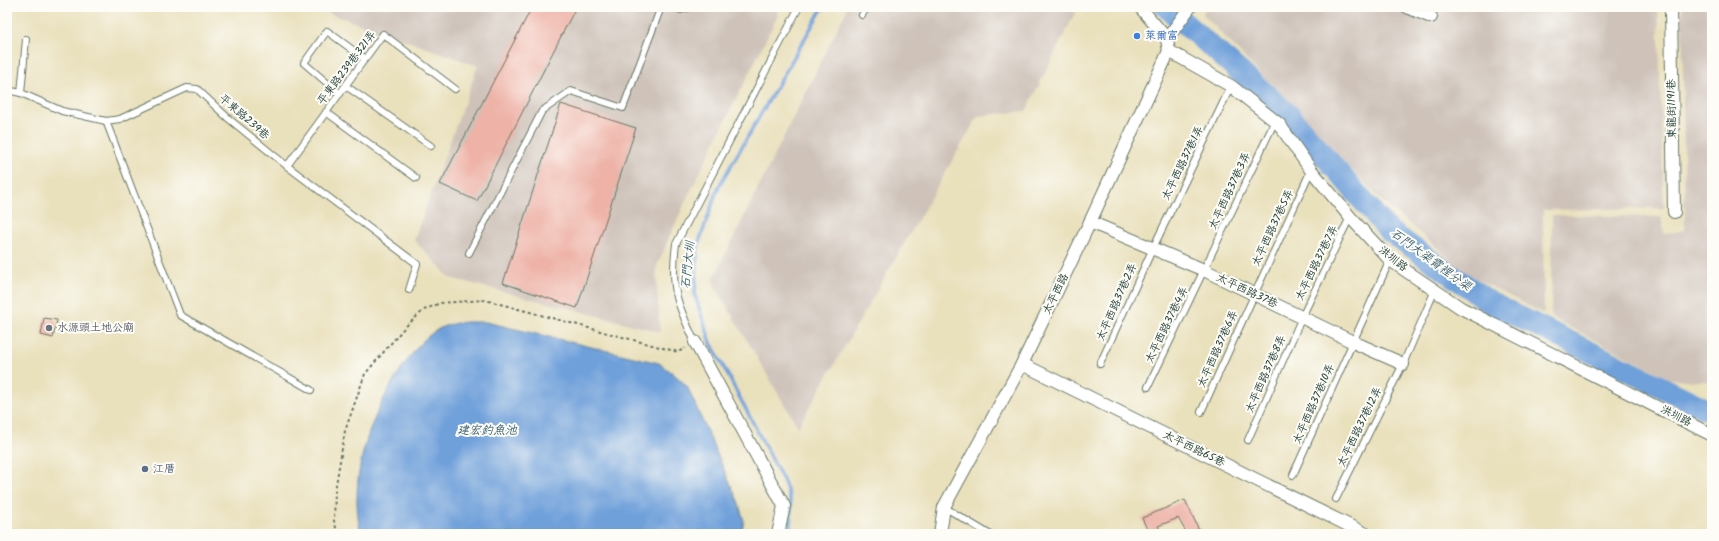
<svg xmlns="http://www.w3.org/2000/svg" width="1719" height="541" viewBox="0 0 1719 541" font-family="Kalam,'LXGW WenKai TC',sans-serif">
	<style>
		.industrial { fill: #cec2b9 }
		.water { fill: #70a0da; stroke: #486e87 }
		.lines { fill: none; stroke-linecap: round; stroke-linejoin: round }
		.stream { stroke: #70a0da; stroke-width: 3.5 }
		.river { stroke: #70a0da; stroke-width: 22 }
		.building { fill: #eeb2a7 }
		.service-casing { stroke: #667664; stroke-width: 8 }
		.minor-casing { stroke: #667664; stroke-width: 14 }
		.path { stroke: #667664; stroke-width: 2; stroke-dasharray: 3 3; stroke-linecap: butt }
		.service { stroke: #fff; stroke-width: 6 }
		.minor { stroke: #fff; stroke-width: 12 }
		.shop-dot { fill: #3f7fe0; stroke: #fdfcf7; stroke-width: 1.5 }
		.worship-dot { fill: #6b7280; stroke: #fdfcf7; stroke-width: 1.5 }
		.service-dot { fill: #5c6f8a; stroke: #fdfcf7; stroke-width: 1.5 }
		.labels { text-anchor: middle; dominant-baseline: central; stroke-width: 4; stroke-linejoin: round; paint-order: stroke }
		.shop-label { font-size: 11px; fill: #366cbe; stroke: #fdfcf7; text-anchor: start }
		.street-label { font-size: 11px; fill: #1f3d34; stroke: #fdfcf7 }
		.worship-label { font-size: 11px; fill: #5b616d; stroke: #fdfcf7; text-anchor: start }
		.service-label { font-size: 11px; fill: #4e5e75; stroke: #fdfcf7; text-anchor: start }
		.water-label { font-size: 12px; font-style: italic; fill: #3b606e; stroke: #fdfcf7 }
	</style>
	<rect width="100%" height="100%" fill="#fdfcf7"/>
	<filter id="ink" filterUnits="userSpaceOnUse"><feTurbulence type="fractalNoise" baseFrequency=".025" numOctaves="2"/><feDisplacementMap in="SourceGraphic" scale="8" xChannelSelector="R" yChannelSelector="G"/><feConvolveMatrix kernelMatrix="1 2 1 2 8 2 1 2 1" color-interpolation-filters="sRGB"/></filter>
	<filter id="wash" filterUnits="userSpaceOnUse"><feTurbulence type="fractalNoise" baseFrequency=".012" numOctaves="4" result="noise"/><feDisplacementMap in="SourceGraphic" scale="16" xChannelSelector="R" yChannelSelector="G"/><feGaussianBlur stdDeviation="0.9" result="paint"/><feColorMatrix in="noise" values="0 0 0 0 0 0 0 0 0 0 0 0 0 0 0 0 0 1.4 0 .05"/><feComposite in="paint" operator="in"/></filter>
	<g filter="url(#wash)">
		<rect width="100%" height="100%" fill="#e9e0bc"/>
		<g class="industrial">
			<path d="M 331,7 L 778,7 L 777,17 L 685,202 L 656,268 L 660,332 L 450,278 L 414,240 L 478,66 L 328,13 Z"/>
			<path d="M 846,7 L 1078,7 L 1026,111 L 978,116 L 798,427 L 712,281 L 846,11 Z"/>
			<path d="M 1206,7 L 1658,7 L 1664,208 L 1543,210 L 1544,314 L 1469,275 L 1378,197 L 1203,14 Z"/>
			<path d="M 1682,7 L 1712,7 L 1712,382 L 1670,379 L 1551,317 L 1552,215 L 1661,217 L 1664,234 L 1685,230 Z"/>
		</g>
		<path class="water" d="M 466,322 L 486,322 L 659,363 L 674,374 L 687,386 L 738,501 L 744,521 L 741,534 L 361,534 C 347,476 371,412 404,365 C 414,351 423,338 437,330 C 446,324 456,323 466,322 Z"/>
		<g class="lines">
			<path class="stream" d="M 789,534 C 792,511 793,503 784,482 L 711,343 L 695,296 L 698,245 L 718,188 L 823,7"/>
			<path class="river" d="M 1166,7 L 1289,115 L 1389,231 L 1491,303 L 1712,412"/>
		</g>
		<g id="blocks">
			<g class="building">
				<path d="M 532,7 L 576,7 L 477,201 L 440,184 Z"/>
				<path d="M 561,104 L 636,128 L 577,308 L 503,283 Z"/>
				<path d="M 44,318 L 57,320 L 53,338 L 41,335 Z"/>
				<path d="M 1185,500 L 1201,534 L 1187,534 L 1178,518 L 1158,526 L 1162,534 L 1149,534 L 1142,518 Z"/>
			</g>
		</g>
	</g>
	<g filter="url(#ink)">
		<use href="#blocks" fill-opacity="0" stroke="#667664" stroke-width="1"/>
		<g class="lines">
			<defs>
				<g id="service">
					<path d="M 674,7 L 681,10 L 691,7"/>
					<path d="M 862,15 L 867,7"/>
					<path d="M 346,86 L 431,146"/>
					<path d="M 7,90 L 21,93 L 62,111 L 106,121 L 120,119 L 187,88 L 197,89 L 229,119 L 287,166 L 417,264 L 409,290"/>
					<path d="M 21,93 L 26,39"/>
					<path d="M 340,94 L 304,63 L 327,31 L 365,59"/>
					<path d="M 326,112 L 416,178"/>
					<path d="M 106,121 L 180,315 L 311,390"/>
					<path d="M 287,166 L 383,34 L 455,89"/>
					<path d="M 469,253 L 542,111 L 571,91 L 623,108 L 661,7"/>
					<path d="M 695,342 C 677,304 670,288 676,244 L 799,7"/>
					<path d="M 1100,364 L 1153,248 L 1231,86"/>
					<path d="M 1148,387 L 1275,121"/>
					<path d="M 1201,412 L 1311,170"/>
					<path d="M 1248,440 L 1302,317 L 1350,217"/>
					<path d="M 1293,475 L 1390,260"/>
					<path d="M 1336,499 L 1403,364 L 1435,290"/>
					<path d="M 944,507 L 989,534"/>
				</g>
				<g id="minor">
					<path d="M 1140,7 L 1167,39 L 1169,51 L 1231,86 L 1279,124 L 1311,170 L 1350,217 L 1390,260 L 1461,308 L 1712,435"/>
					<path d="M 1407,7 L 1431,17"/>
					<path d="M 1671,7 L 1674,212"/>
					<path d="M 1167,39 L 1190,7"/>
					<path d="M 1090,222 L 1204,270 L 1353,342 L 1403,364"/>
					<path d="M 695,342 L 784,506 L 778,534"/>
					<path d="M 1022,364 L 1366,534"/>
					<path d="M 940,534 L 944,507 L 1022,364 L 1090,222 L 1169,51"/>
				</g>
			</defs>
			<use href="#service" class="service-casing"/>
			<use href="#minor" class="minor-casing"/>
			<path class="path" d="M 338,534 L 334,521 L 335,491 L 345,431 L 365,374 L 404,328 L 424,310 L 440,303 L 485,300 L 678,352 L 685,348"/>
			<use href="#service" class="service"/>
			<use href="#minor" class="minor"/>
		</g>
	</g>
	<circle class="shop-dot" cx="1137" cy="36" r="4"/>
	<circle class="worship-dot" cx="49" cy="328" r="4"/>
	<circle class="service-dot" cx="145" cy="469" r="4"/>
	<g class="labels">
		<g class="shop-label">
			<text x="1145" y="36">萊爾富</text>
		</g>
		<g class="street-label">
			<text transform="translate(347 68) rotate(-53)">平東路239巷321弄</text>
			<text transform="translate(1672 109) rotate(-91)">東龍街1191巷</text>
			<text transform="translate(244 117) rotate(41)">平東路239巷</text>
			<text transform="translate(1183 163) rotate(-64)">太平西路37巷1弄</text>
			<text transform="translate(1230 191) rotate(-65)">太平西路37巷3弄</text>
			<text transform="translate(1273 228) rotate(-65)">太平西路37巷5弄</text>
			<text transform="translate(1393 259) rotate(39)">洪圳路</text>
			<text transform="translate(1317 263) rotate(-64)">太平西路37巷7弄</text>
			<text transform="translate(1247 291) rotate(25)">太平西路37巷</text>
			<text transform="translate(1056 294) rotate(-64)">太平西路</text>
			<text transform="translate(1117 302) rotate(-66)">太平西路37巷2弄</text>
			<text transform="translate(1167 325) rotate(-64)">太平西路37巷4弄</text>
			<text transform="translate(1218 349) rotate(-66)">太平西路37巷6弄</text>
			<text transform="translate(1266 374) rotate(-66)">太平西路37巷8弄</text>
			<text transform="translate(1314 404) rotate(-66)">太平西路37巷10弄</text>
			<text transform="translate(1676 416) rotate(27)">洪圳路</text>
			<text transform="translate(1360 427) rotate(-64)">太平西路37巷12弄</text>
			<text transform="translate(1194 449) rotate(26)">太平西路65巷</text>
		</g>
		<g class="worship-label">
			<text x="57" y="328">水源頭土地公廟</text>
		</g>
		<g class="service-label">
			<text x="153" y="469">江厝</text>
		</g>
		<g class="water-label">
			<text transform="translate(1431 260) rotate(36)">石門大渠霄裡分渠</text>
			<text transform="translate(688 265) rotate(-84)">石門大圳</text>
			<text x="487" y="430">建宏釣魚池</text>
		</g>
	</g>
	<rect width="1719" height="541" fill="none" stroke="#fdfcf7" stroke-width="24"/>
</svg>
